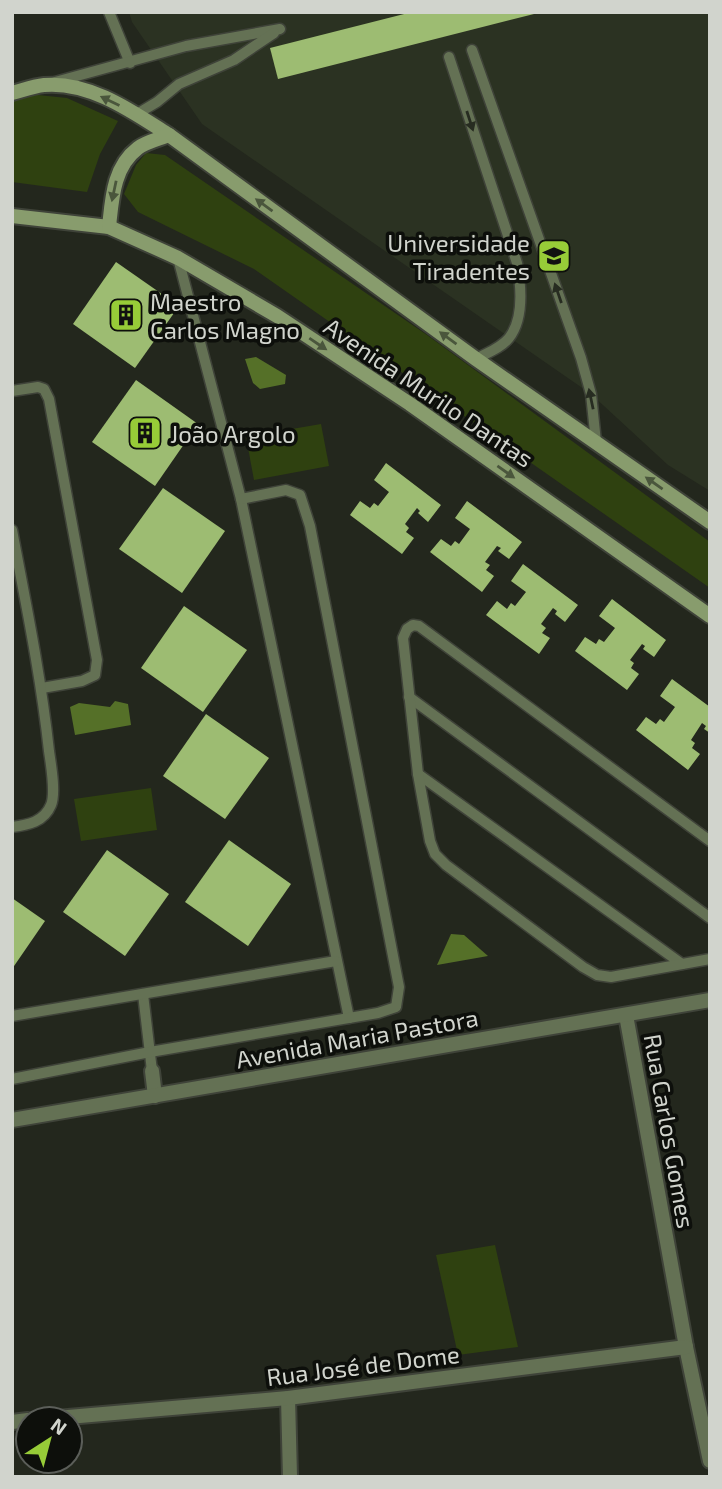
<svg xmlns="http://www.w3.org/2000/svg" width="722" height="1489" viewBox="0 0 722 1489" font-family="'Exo 2',sans-serif">
	<style>
		.built { fill: #2b3222 }
		.green { fill: #2f4110 }
		.water { fill: #557028 }
		.building { fill: #9dbc72 }
		.lines { fill: none; stroke-linecap: round; stroke-linejoin: round }
		.lane-casing { stroke: #3f4339; stroke-width: 13 }
		.street-casing { stroke: #3f4339; stroke-width: 18 }
		.secondary-casing { stroke: #3f4339; stroke-width: 18 }
		.lane { stroke: #647154; stroke-width: 10 }
		.street { stroke: #647154; stroke-width: 14 }
		.secondary { stroke: #889c6d; stroke-width: 14 }
		.oneway { fill: #4a563c }
		.oneway2 { fill: #272c21 }
		.labels { text-anchor: middle; dominant-baseline: central; stroke-width: 7; stroke-linejoin: round; paint-order: stroke }
		.poi-label { font-size: 24px; fill: #d1d4cd; stroke: #0d0f0b; text-anchor: start }
		.street-label { font-size: 24px; fill: #d1d4cd; stroke: #0d0f0b }
	</style>
	<rect width="100%" height="100%" fill="#23271d"/>
	<path class="built" d="M 129,12 L 710,12 L 710,491 L 668,465 L 591,394 L 202,124 L 132,22 Z"/>
	<g class="green">
		<path d="M 28,94 L 67,98 L 118,121 L 100,154 L 87,192 L 12,182 L 12,98 Z"/>
		<path d="M 146,153 L 165,155 L 427,335 L 710,542 L 710,588 L 254,269 L 138,212 L 124,194 L 136,165 Z"/>
		<path d="M 321,424 L 329,466 L 254,480 L 246,437 Z"/>
		<path d="M 151,788 L 157,830 L 81,841 L 74,799 Z"/>
		<path d="M 495,1245 L 518,1347 L 458,1355 L 436,1255 Z"/>
	</g>
	<g class="water">
		<path d="M 256,357 L 286,375 L 285,384 L 260,389 L 253,383 L 245,359 Z"/>
		<path d="M 115,701 L 128,704 L 131,725 L 75,735 L 70,707 L 79,703 L 110,707 Z"/>
		<path d="M 451,934 L 464,935 L 488,956 L 437,965 Z"/>
	</g>
	<g class="building">
		<path d="M 412,12 L 538,13 L 278,79 L 270,48 Z"/>
		<path d="M 116,262 L 179,306 L 135,368 L 73,324 Z"/>
		<path d="M 136,380 L 198,424 L 155,486 L 92,442 Z"/>
		<path d="M 386,463 L 441,505 L 428,522 L 418,513 L 420,511 L 417,508 L 405,524 L 409,528 L 406,532 L 414,538 L 402,554 L 350,515 L 360,501 L 370,508 L 374,503 L 378,506 L 389,492 L 374,480 Z"/>
		<path d="M 163,488 L 225,531 L 182,593 L 119,549 Z"/>
		<path d="M 467,501 L 522,542 L 509,559 L 498,551 L 501,548 L 497,546 L 485,562 L 490,565 L 486,570 L 494,576 L 482,592 L 430,552 L 441,539 L 451,546 L 455,541 L 459,544 L 470,529 L 455,518 Z"/>
		<path d="M 523,564 L 578,605 L 565,622 L 555,614 L 557,611 L 553,608 L 541,624 L 546,628 L 542,633 L 550,638 L 539,654 L 486,615 L 497,601 L 507,609 L 511,603 L 515,606 L 526,592 L 511,581 Z"/>
		<path d="M 612,599 L 666,640 L 654,657 L 643,649 L 645,646 L 642,644 L 630,660 L 634,663 L 631,668 L 639,674 L 627,690 L 575,651 L 585,637 L 596,644 L 599,639 L 604,642 L 615,628 L 599,616 Z"/>
		<path d="M 184,606 L 247,650 L 203,712 L 141,668 Z"/>
		<path d="M 672,679 L 710,707 L 710,733 L 704,729 L 706,726 L 702,723 L 691,740 L 695,743 L 692,748 L 700,754 L 688,770 L 636,730 L 646,717 L 656,724 L 660,719 L 664,722 L 675,707 L 660,696 Z"/>
		<path d="M 206,714 L 269,758 L 225,819 L 163,776 Z"/>
		<path d="M 229,840 L 291,884 L 248,946 L 185,902 Z"/>
		<path d="M 107,850 L 169,894 L 125,956 L 63,912 Z"/>
		<path d="M 12,898 L 45,921 L 12,969 Z"/>
	</g>
	<g class="lines">
		<defs>
			<g id="lane">
				<path d="M 109,12 L 130,63"/>
				<path d="M 472,50 L 581,358 L 591,394 L 596,442"/>
				<path d="M 449,57 L 517,263 C 521,285 524,319 509,338 C 501,348 487,353 476,359"/>
				<path d="M 55,82 L 186,46 L 280,29"/>
				<path d="M 137,114 L 157,102 L 179,84 L 234,60 L 274,33"/>
				<path d="M 178,258 L 241,499 L 349,1018"/>
				<path d="M 12,391 L 38,387 L 44,389 L 49,399 L 97,660 L 95,675 L 82,681 L 42,688"/>
				<path d="M 12,530 C 26,604 41,677 49,751 C 51,765 56,793 51,805 C 44,822 28,825 12,827"/>
				<path d="M 409,697 L 710,918"/>
				<path d="M 418,774 L 682,964"/>
				<path d="M 710,841 L 419,626 L 413,625 L 407,629 L 403,638 L 418,774 L 430,841 L 435,854 L 446,865 L 583,967 L 597,975 L 611,977 L 710,959"/>
				<path d="M 143,994 L 152,1071"/>
				<path d="M 12,1016 L 336,961"/>
				<path d="M 12,1079 L 150,1052 L 378,1013 L 396,1007 L 399,987 L 310,526 L 300,495 L 286,490 L 241,499"/>
			</g>
			<g id="street">
				<path d="M 626,1015 L 686,1347 L 710,1461"/>
				<path d="M 152,1071 L 155,1096"/>
				<path d="M 12,1120 L 710,1000"/>
				<path d="M 288,1398 L 290,1477"/>
				<path d="M 45,1419 L 288,1398 L 686,1347"/>
				<path d="M 12,1422 L 28,1420"/>
			</g>
			<g id="secondary">
				<path d="M 12,93 C 23,90 34,86 44,85 C 90,81 133,112 169,135 L 476,359 L 710,522"/>
				<path d="M 12,216 L 109,227 L 178,258 L 277,316 L 410,404 L 710,616"/>
				<path d="M 109,227 C 112,199 113,167 138,148 C 146,142 159,139 169,135"/>
			</g>
		</defs>
		<use href="#lane" class="lane-casing"/>
		<use href="#street" class="street-casing"/>
		<use href="#secondary" class="secondary-casing"/>
		<use href="#lane" class="lane"/>
		<use href="#street" class="street"/>
		<use href="#secondary" class="secondary"/>
	</g>
	<defs><path id="oneway-solid" d="M-6-.8H1V-3.2L6.5 0L1 3.2V.8H-6Z" transform="scale(1.75)"/></defs>
	<g class="oneway">
		<use href="#oneway-solid" transform="translate(110 101) rotate(-154)"/>
		<use href="#oneway-solid" transform="translate(114 191) rotate(102)"/>
		<use href="#oneway-solid" transform="translate(264 205) rotate(-144)"/>
		<use href="#oneway-solid" transform="translate(448 338) rotate(-144)"/>
		<use href="#oneway-solid" transform="translate(318 344) rotate(34)"/>
		<use href="#oneway-solid" transform="translate(506 472) rotate(35)"/>
		<use href="#oneway-solid" transform="translate(654 483) rotate(-145)"/>
	</g>
	<g class="oneway2">
		<use href="#oneway-solid" transform="translate(470 121) rotate(72)"/>
		<use href="#oneway-solid" transform="translate(558 293) rotate(-109)"/>
		<use href="#oneway-solid" transform="translate(591 399) rotate(-102)"/>
	</g>
	<defs>
		<symbol id="university-square" viewBox="-11 -11 22 22"><rect x="-9" y="-9" width="18" height="18" rx="4" fill="#97cc38" stroke="#0d0f0b"/><path d="M0-5L7-2L0 1L-7-2ZM-4 1L0 2.5L4 1V4Q0 6-4 4Z" fill="#111"/></symbol>
		<symbol id="building-square" viewBox="-11 -11 22 22"><rect x="-9" y="-9" width="18" height="18" rx="4" fill="#97cc38" stroke="#0d0f0b"/><path d="M-4-6H4V6H1V3H-1V6H-4ZM-2.5-4.3h1.7v1.8h-1.7ZM.8-4.3h1.7v1.8H.8ZM-2.5-1h1.7V.8h-1.7ZM.8-1h1.7V.8H.8Z" fill="#111"/></symbol>
	</defs>
	<g fill-rule="evenodd">
		<use href="#university-square" x="535" y="237" width="38" height="38"/>
		<use href="#building-square" x="107" y="296" width="38" height="38"/>
		<use href="#building-square" x="126" y="414" width="38" height="38"/>
	</g>
	<g class="labels">
		<g class="poi-label">
			<text x="530" y="242" text-anchor="end">Universidade<tspan x="530" dy="28">Tiradentes</tspan></text>
			<text x="150" y="301">Maestro<tspan x="150" dy="28">Carlos Magno</tspan></text>
			<text x="170" y="433">João Argolo</text>
		</g>
		<g class="street-label">
			<text transform="translate(429 392) rotate(34)">Avenida Murilo Dantas</text>
			<text transform="translate(357 1038) rotate(-10)">Avenida Maria Pastora</text>
			<text transform="translate(670 1131) rotate(80)">Rua Carlos Gomes</text>
			<text transform="translate(363 1365) rotate(-7)">Rua José de Dome</text>
		</g>
	</g>
	<rect width="722" height="1489" fill="none" stroke="#d1d4cd" stroke-width="28"/>
	<g transform="translate(49 1440) rotate(36)"><circle r="33" fill="#0d0f0b" stroke="#5b5e59" stroke-width="2"/>
	<path d="M0-5L12 26L0 18L-12 26Z" fill="#97cc38"/>
	<text y="-10" font-size="19" font-weight="bold" text-anchor="middle" fill="#d1d4cd">N</text>
	</g>
</svg>
